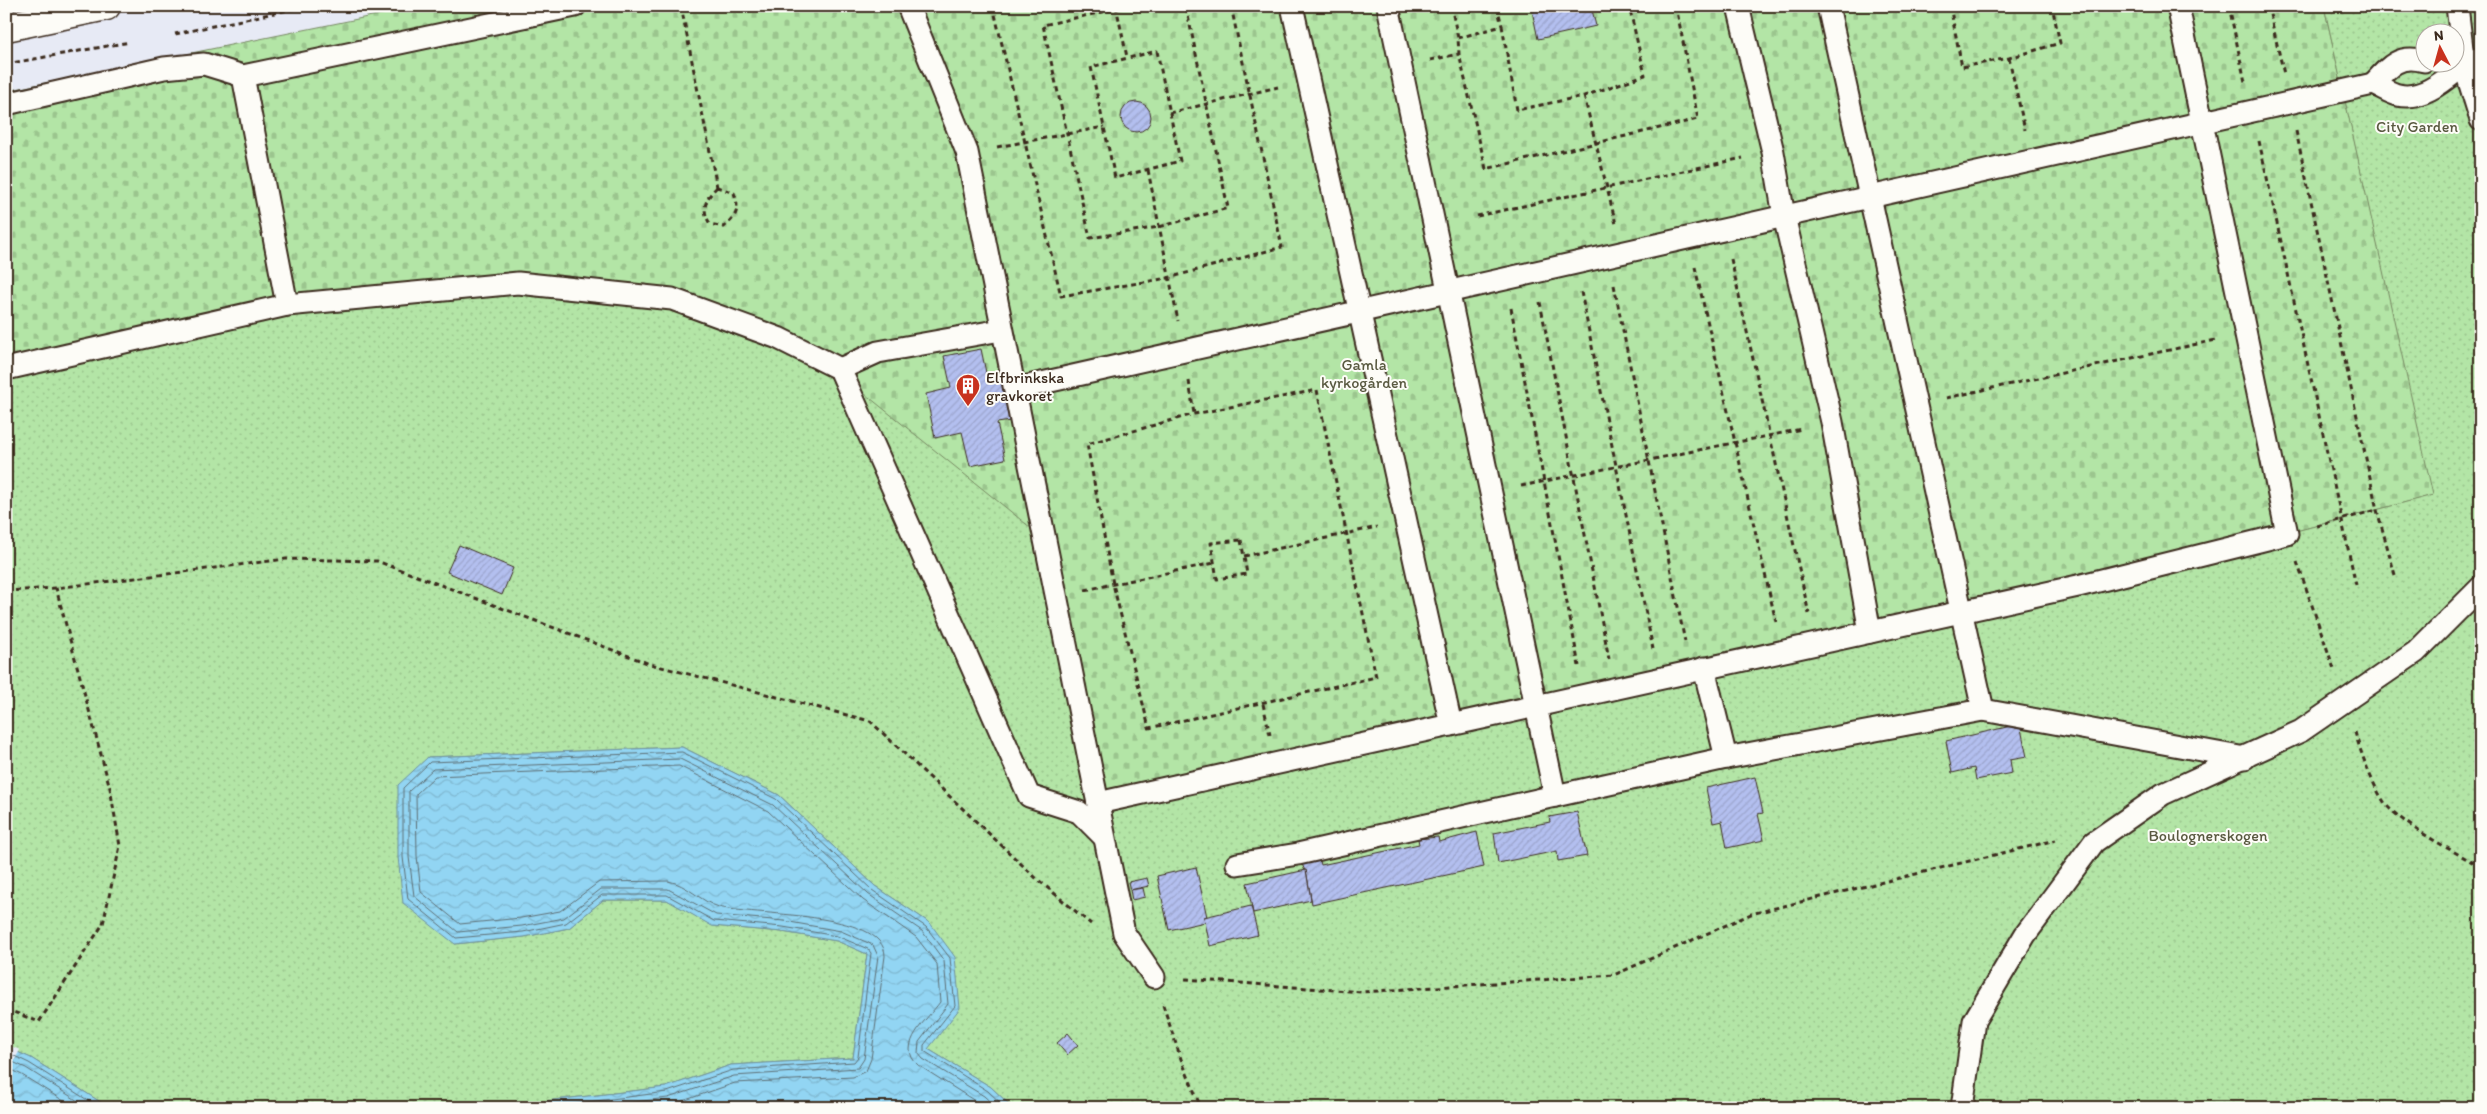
<svg xmlns="http://www.w3.org/2000/svg" width="2487" height="1114" viewBox="0 0 2487 1114" font-family="Itim,sans-serif">
	<style>
		.cemetery { fill: url(#cemetery-stones); stroke: #778862 }
		.park { fill: url(#park-dots); stroke: #778862; fill-rule: evenodd }
		.water { fill: url(#water-waves); stroke: #6f919e }
		.pier { fill: #e7eaf5 }
		.lines { fill: none; stroke-linecap: round; stroke-linejoin: round }
		.shore { stroke: #5e6e73; stroke-width: 1 }
		.building { fill: url(#building-hatch); stroke: #3b2a1e }
		.lane-casing { stroke: #3b2a1e; stroke-width: 25 }
		.street-casing { stroke: #3b2a1e; stroke-width: 31 }
		.secondary-casing { stroke: #3b2a1e; stroke-width: 31 }
		.path { stroke: #3b2a1e; stroke-width: 3; stroke-dasharray: 5 4; stroke-linecap: butt }
		.lane { stroke: #fdfcf7; stroke-width: 21 }
		.street { stroke: #fdfcf7; stroke-width: 28 }
		.secondary { stroke: #fdfcf7; stroke-width: 28 }
		.labels { text-anchor: middle; dominant-baseline: central; stroke-width: 4; stroke-linejoin: round; paint-order: stroke }
		.park-label { font-size: 16px; fill: #595940; stroke: #fdfcf7 }
		.poi-label { font-size: 16px; fill: #3b2a1e; stroke: #fdfcf7; text-anchor: start }
	</style>
	<defs>
		<pattern id="cemetery-stones" width="16" height="16" patternUnits="userSpaceOnUse" patternTransform="scale(1.25)"><rect width="16" height="16" fill="#b3e5a6"/><path d="M2 7V4a2 2 0 0 1 4 0v3zM10 15v-3a2 2 0 0 1 4 0v3z" fill="#9bc58e"/></pattern>
		<pattern id="park-dots" width="8" height="8" patternUnits="userSpaceOnUse" patternTransform="scale(1.25)"><rect width="8" height="8" fill="#b3e5a6"/><path d="M2 2h.1M6 6h.1" fill="none" stroke="#9bc58e" stroke-width="1.8" stroke-linecap="round"/></pattern>
		<pattern id="water-waves" width="16" height="10" patternUnits="userSpaceOnUse" patternTransform="scale(1.25)"><rect width="16" height="10" fill="#92d5f3"/><path d="M0 5q4-4 8 0t8 0" fill="none" stroke="#7fb7d0"/></pattern>
		<pattern id="building-hatch" width="6" height="6" patternUnits="userSpaceOnUse" patternTransform="scale(1.25)"><rect width="6" height="6" fill="#b3bfef"/><path d="M-1 1l2-2M0 6l6-6M5 7l2-2" fill="none" stroke="#9ba4cc"/></pattern>
	</defs>
	<rect width="100%" height="100%" fill="#e7eaf5"/>
	<filter id="ink" filterUnits="userSpaceOnUse"><feTurbulence type="fractalNoise" baseFrequency=".02" numOctaves="2"/><feDisplacementMap in="SourceGraphic" scale="10" xChannelSelector="R" yChannelSelector="G"/><feConvolveMatrix kernelMatrix="1 2 1 2 8 2 1 2 1" color-interpolation-filters="sRGB"/></filter>
	<g filter="url(#ink)">
		<path class="cemetery" d="M 421,6 L 2324,6 L 2434,495 L 2159,567 L 1098,803 L 6,372 L 6,91 Z"/>
		<path class="park" d="M 2324,6 L 2481,6 L 2481,1108 L 1013,1108 L 991,1087 L 928,1049 L 930,923 L 875,886 L 779,795 L 682,747 L 428,757 L 455,944 L 524,937 L 569,928 L 603,900 L 667,900 L 713,926 L 782,932 L 837,941 L 867,954 L 853,1058 L 731,1065 L 666,1087 L 554,1100 L 515,1108 L 110,1108 L 31,1058 L 6,1047 L 6,372 L 352,299 L 518,283 L 672,305 L 823,360 L 1031,528 L 1098,803 L 2159,567 L 2433,495 ZM 2424,32 L 2454,32 L 2454,62 L 2424,62 Z"/>
		<g class="water">
			<path d="M 682,747 L 779,795 L 875,886 L 930,923 L 955,957 L 960,1008 L 928,1049 L 991,1087 L 1013,1108 L 515,1108 L 554,1100 L 666,1087 L 731,1065 L 853,1058 L 867,954 L 837,941 L 782,932 L 712,926 L 667,900 L 603,900 L 569,928 L 524,937 L 455,944 L 403,903 L 398,857 L 398,785 L 428,757 Z"/>
			<path d="M 6,1047 L 31,1058 L 110,1108 L 6,1108 Z"/>
		</g>
		<path class="pier" d="M 6,1044 L 20,1050 L 6,1076 Z"/>
		<g class="lines">
			<g class="shore">
				<path d="M 6,1052 L 29,1063 L 100,1108"/>
				<path d="M 6,1059 L 26,1068 L 89,1108"/>
				<path d="M 6,1067 L 22,1075 L 75,1108"/>
				<path d="M 540,1108 L 667,1092 L 733,1070 L 854,1062 L 858,1057 L 871,953 L 868,949 L 837,936 L 783,927 L 714,921 L 667,895 L 602,895 L 566,923 L 523,932 L 456,938 L 408,899 L 403,857 L 403,788 L 430,762 L 682,752 L 776,799 L 872,890 L 926,927 L 950,958 L 955,1006 L 924,1045 L 924,1051 L 988,1091 L 1006,1108"/>
				<path d="M 584,1108 L 668,1098 L 734,1076 L 858,1068 L 864,1059 L 878,956 L 873,945 L 841,931 L 784,921 L 716,915 L 668,889 L 601,889 L 564,918 L 522,926 L 458,932 L 414,896 L 409,857 L 409,791 L 433,769 L 680,759 L 773,805 L 868,894 L 922,931 L 944,961 L 948,1004 L 919,1042 L 918,1053 L 923,1059 L 984,1096 L 997,1108"/>
				<path d="M 649,1108 L 671,1105 L 735,1083 L 853,1077 L 866,1071 L 871,1059 L 885,956 C 885,910 749,916 719,907 C 701,902 687,884 668,881 L 599,882 L 560,911 L 521,918 L 460,924 L 421,892 L 417,856 L 416,794 L 435,776 L 679,766 L 768,811 L 863,900 L 916,937 L 937,964 L 940,1002 C 928,1019 895,1045 918,1065 L 986,1108"/>
			</g>
		</g>
		<g class="building">
			<path d="M 1531,6 L 1591,6 L 1596,26 L 1538,39 Z"/>
			<circle cx="1136" cy="117" r="15"/>
			<path d="M 981,349 L 988,382 L 1002,379 L 1011,421 L 997,423 L 1005,459 L 970,466 L 962,432 L 935,438 L 926,394 L 951,388 L 944,356 Z"/>
			<path d="M 459,545 L 513,568 L 502,595 L 447,572 Z"/>
			<path d="M 2020,724 L 2027,757 L 2010,760 L 2012,773 L 1976,780 L 1974,768 L 1952,773 L 1946,741 Z"/>
			<path d="M 1755,777 L 1763,813 L 1758,814 L 1764,840 L 1727,848 L 1722,821 L 1713,823 L 1706,788 Z"/>
			<path d="M 1577,812 L 1587,856 L 1558,861 L 1557,851 L 1498,863 L 1494,833 L 1550,822 L 1549,817 Z"/>
			<path d="M 1477,832 L 1484,867 L 1312,904 L 1306,870 L 1305,871 L 1302,864 L 1320,861 L 1321,865 L 1419,844 L 1418,839 L 1438,837 L 1439,842 Z"/>
			<path d="M 1196,867 L 1207,917 L 1204,917 L 1205,922 L 1169,930 L 1157,876 Z"/>
			<path d="M 1306,870 L 1311,900 L 1253,913 L 1247,883 Z"/>
			<path d="M 1147,878 L 1149,886 L 1130,890 L 1128,882 Z"/>
			<path d="M 1143,888 L 1145,897 L 1132,900 L 1130,890 Z"/>
			<path d="M 1251,906 L 1258,935 L 1210,946 L 1204,917 Z"/>
			<path d="M 1068,1033 L 1078,1045 L 1067,1055 L 1057,1043 Z"/>
		</g>
		<g class="lines">
			<defs>
				<g id="lane">
					<path d="M 908,6 L 967,152 L 1124,933 L 1154,977"/>
					<path d="M 1292,6 L 1451,725"/>
					<path d="M 1738,6 L 1773,152 L 1784,216 L 1832,422 L 1870,632"/>
					<path d="M 1828,6 L 1983,710"/>
					<path d="M 2457,6 L 2464,65 L 2481,120"/>
					<path d="M 2424,61 C 2399,54 2389,66 2373,84 C 2381,87 2390,93 2398,95 C 2423,101 2446,79 2464,65"/>
					<path d="M 243,76 L 287,305"/>
					<path d="M 6,104 L 164,68 L 204,64 L 243,76 L 575,6"/>
					<path d="M 6,369 L 287,305 L 518,283 L 672,299 L 778,338 L 840,369 L 1029,796 L 1079,812 L 1103,836"/>
					<path d="M 840,369 L 878,352 L 1001,330"/>
					<path d="M 1015,389 L 2373,84"/>
					<path d="M 1704,668 L 1726,758"/>
					<path d="M 1555,796 L 1726,758 L 1983,710 L 2245,758"/>
					<path d="M 1098,803 L 2078,586 L 2287,534 L 2178,6"/>
					<path d="M 1237,864 L 1298,854 L 1555,796 L 1388,6"/>
					<path d="M 1962,1108 L 1974,1021 L 2025,935 L 2094,842 L 2163,794 L 2301,731 L 2416,652 L 2481,587"/>
				</g>
				<path id="street" d="M 2464,65 L 2481,62"/>
				<path id="secondary" d="M 6,27 L 106,6"/>
			</defs>
			<use href="#lane" class="lane-casing"/>
			<use href="#street" class="street-casing"/>
			<use href="#secondary" class="secondary-casing"/>
			<g class="path">
				<path d="M 681,6 L 717,187"/>
				<path d="M 993,6 L 1061,296 L 1168,278 L 1282,247 L 1231,6"/>
				<path d="M 1116,6 L 1127,57"/>
				<path d="M 1130,6 L 1043,25 L 1090,238 L 1159,227 L 1228,208 L 1186,6"/>
				<path d="M 1451,6 L 1458,38 L 1459,54 L 1486,169 L 1698,119 L 1676,6"/>
				<path d="M 1497,6 L 1502,26"/>
				<path d="M 1950,6 L 1962,67 L 2009,58 L 2060,43 L 2052,6"/>
				<path d="M 2229,6 L 2245,82"/>
				<path d="M 2268,6 L 2284,74"/>
				<path d="M 175,34 L 307,6"/>
				<path d="M 1458,38 L 1502,26 L 1517,110 L 1584,96 L 1645,75 L 1629,6"/>
				<path d="M 1157,51 L 1180,161 L 1115,178 L 1091,67 Z"/>
				<path d="M 2009,58 L 2025,130"/>
				<path d="M 1430,60 L 1459,54"/>
				<path d="M 6,64 L 130,42"/>
				<path d="M 1584,96 L 1616,224"/>
				<path d="M 1169,113 L 1278,87"/>
				<path d="M 2296,131 L 2377,510 L 2395,575"/>
				<path d="M 2259,141 L 2356,585"/>
				<path d="M 997,147 L 1104,127"/>
				<path d="M 1148,170 L 1178,321"/>
				<path d="M 717,187 L 734,193 C 740,209 737,216 724,227 L 710,224 C 701,209 705,199 717,187 Z"/>
				<path d="M 1477,216 L 1743,158"/>
				<path d="M 1731,259 L 1809,614"/>
				<path d="M 1695,267 L 1776,622"/>
				<path d="M 1614,285 L 1685,642"/>
				<path d="M 1581,292 L 1653,649"/>
				<path d="M 1540,302 L 1609,659"/>
				<path d="M 1511,308 L 1579,666"/>
				<path d="M 1189,381 L 1194,414"/>
				<path d="M 1317,390 L 1376,677 L 1149,728 L 1113,584 L 1087,444 L 1194,414 Z"/>
				<path d="M 1946,398 L 2216,340"/>
				<path d="M 1521,486 L 1802,429"/>
				<path d="M 2317,526 L 2377,510"/>
				<path d="M 1241,540 L 1247,574 L 1217,579 L 1211,543 Z"/>
				<path d="M 1244,556 L 1377,527"/>
				<path d="M 2297,562 L 2335,672"/>
				<path d="M 1085,590 L 1214,563"/>
				<path d="M 6,591 L 56,588 L 286,559 L 377,561 L 650,664 L 870,721 L 1037,879 L 1091,924"/>
				<path d="M 1263,704 L 1270,735"/>
				<path d="M 2355,732 C 2360,751 2376,796 2390,809 C 2414,831 2446,847 2474,863 L 2481,864"/>
				<path d="M 1185,979 L 1362,992 L 1614,975 L 1751,914 L 2056,840"/>
				<path d="M 1163,1005 L 1181,1059 L 1201,1108"/>
				<path d="M 6,1009 L 39,1022 L 103,924 L 120,846 L 110,788 L 56,588"/>
			</g>
			<use href="#lane" class="lane"/>
			<use href="#street" class="street"/>
			<use href="#secondary" class="secondary"/>
		</g>
	</g>
	<defs>
		<symbol id="building-pin" viewBox="-11 -11 22 30"><path d="M0 17L-7.5 6A9.5 9.5 0 1 1 7.5 6Z" fill="#c8321e" stroke="#fdfcf7"/><path d="M-4-6H4V6H1V3H-1V6H-4ZM-2.5-4.3h1.7v1.8h-1.7ZM.8-4.3h1.7v1.8H.8ZM-2.5-1h1.7V.8h-1.7ZM.8-1h1.7V.8H.8Z" fill="#fff"/></symbol>
	</defs>
	<g fill-rule="evenodd">
		<use href="#building-pin" x="954" y="372" width="28" height="38"/>
	</g>
	<g class="labels">
		<g class="park-label">
			<text x="2417" y="126">City Garden</text>
			<text x="1364" y="364">Gamla<tspan x="1364" dy="18">kyrkogården</tspan></text>
			<text x="2208" y="835">Boulognerskogen</text>
		</g>
		<g class="poi-label">
			<text x="986" y="377">Elfbrinkska<tspan x="986" dy="18">gravkoret</tspan></text>
		</g>
	</g>
	<rect width="2487" height="1114" fill="none" stroke="#fdfcf7" stroke-width="25"/>
	<rect x="12" y="12" width="2462" height="1089" fill="none" stroke="#3b2a1e" stroke-width="2" filter="url(#ink)"/>
	<g transform="translate(2440 48) rotate(354)"><circle r="24" fill="#fdfcf7" stroke="#afa8a0"/>
	<path d="M0-4L9 19L0 12L-9 19Z" fill="#c8321e"/>
	<text y="-8" font-size="14" font-weight="bold" text-anchor="middle" fill="#3b2a1e">N</text>
	</g>
</svg>
